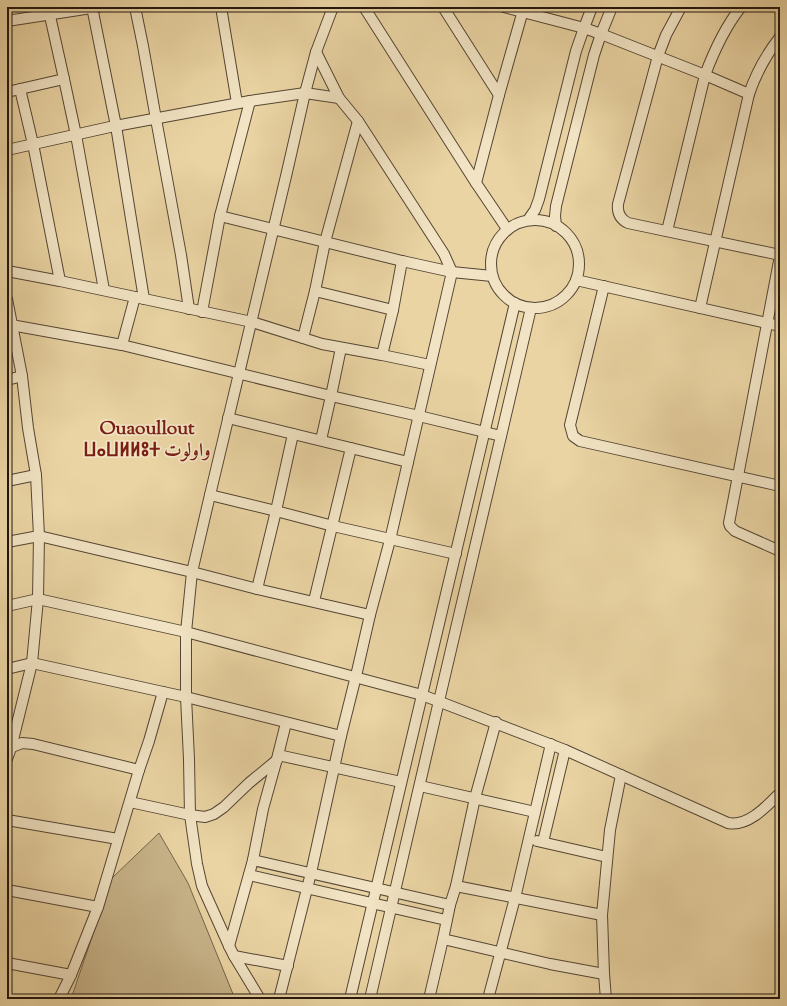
<svg xmlns="http://www.w3.org/2000/svg" width="787" height="1006" viewBox="0 0 787 1006" font-family="'Sorts Mill Goudy',Amiri,'Noto Sans Tifinagh',serif">
	<style>
		.grass { fill: #c8b48a; stroke: #75654c }
		.lines { fill: none; stroke-linecap: round; stroke-linejoin: round }
		.street-casing { stroke: #544634; stroke-width: 12 }
		.street { stroke: #f1e3c3; stroke-width: 10 }
		.labels { text-anchor: middle; dominant-baseline: central; stroke-width: 3.5; stroke-linejoin: round; paint-order: stroke }
		.quarter-label { font-size: 19px; font-weight: bold; fill: #7a1f14; stroke: #f1e3c3 }
	</style>
	<rect width="100%" height="100%" fill="#ead4a3"/>
	<filter id="stains"><feTurbulence type="fractalNoise" baseFrequency=".005" numOctaves="4"/><feColorMatrix values="0 0 0 0 .2 0 0 0 0 .09 0 0 0 0 .02 0 0 0 .5 -.17"/></filter>
	<radialGradient id="worn" r=".72"><stop offset=".6" stop-color="#630" stop-opacity="0"/><stop offset="1" stop-color="#630" stop-opacity=".3"/></radialGradient>
	<path class="grass" d="M 159,833 L 188,883 L 235,999 L 71,999 L 112,878 Z"/>
	<g class="lines">
		<defs>
			<g id="street">
				<path d="M 92,7 L 116,126 L 144,299"/>
				<path d="M 135,7 L 143,46 L 156,119 L 181,255 L 189,309"/>
				<path d="M 221,7 L 237,103"/>
				<path d="M 364,7 L 476,183 L 507,229"/>
				<path d="M 443,7 L 499,95"/>
				<path d="M 504,7 L 584,28 L 601,34 L 705,75 L 749,94"/>
				<path d="M 681,7 L 666,35 L 658,56 L 618,204 C 617,213 620,219 628,223 L 780,255"/>
				<path d="M 7,21 L 98,7"/>
				<path d="M 64,79 L 76,135 L 104,290"/>
				<path d="M 20,89 L 33,144 L 60,281"/>
				<path d="M 7,92 L 64,79 L 48,7"/>
				<path d="M 7,150 L 110,127 L 250,101 L 305,93 L 339,98"/>
				<path d="M 476,183 L 499,95 L 524,7"/>
				<path d="M 220,216 L 402,261 L 452,272 L 492,276"/>
				<path d="M 528,220 L 535,210 L 539,199 L 576,51 L 584,28 L 592,7"/>
				<circle cx="535" cy="264" r="44"/>
				<path d="M 556,226 L 555,216 L 556,206 L 594,55 L 601,34 L 612,7"/>
				<path d="M 667,231 L 705,75 C 714,51 725,27 741,7"/>
				<path d="M 780,256 L 729,523 L 730,526 L 735,531 L 780,551"/>
				<path d="M 7,271 L 60,281 L 252,322 L 322,344 L 382,355 L 430,365"/>
				<path d="M 576,280 L 780,326"/>
				<path d="M 604,286 L 570,425 L 573,436 L 580,441 L 780,486"/>
				<path d="M 315,291 L 393,310"/>
				<path d="M 7,299 L 22,376 L 28,428 L 36,475 L 39,536 L 38,599 L 32,663 L 11,748 L 7,759"/>
				<path d="M 700,308 L 749,94 C 756,73 766,55 780,37"/>
				<path d="M 202,312 L 220,216 L 250,101"/>
				<path d="M 7,326 L 11,325 L 122,345 L 331,396 L 419,416 L 501,436"/>
				<path d="M 303,338 L 315,291 L 325,242 L 358,121"/>
				<path d="M 122,345 L 135,297"/>
				<path d="M 382,355 L 393,310 L 402,261"/>
				<path d="M 7,380 L 22,376"/>
				<path d="M 228,418 L 408,462"/>
				<path d="M 321,440 L 331,396 L 341,348"/>
				<path d="M 7,481 L 36,475"/>
				<path d="M 210,495 L 276,511 L 333,526 L 456,554"/>
				<path d="M 7,542 L 39,536 L 192,572 L 257,589 L 370,615"/>
				<path d="M 257,589 L 276,511 L 293,434"/>
				<path d="M 314,601 L 351,448"/>
				<path d="M 7,606 L 38,599 L 186,632 L 422,695 L 565,750 L 728,823 C 748,827 767,806 780,793"/>
				<path d="M 7,669 L 32,663 L 163,692 L 186,697 L 341,736"/>
				<path d="M 7,749 L 22,743 L 33,744 L 139,770"/>
				<path d="M 278,755 L 401,782"/>
				<path d="M 420,786 L 535,812"/>
				<path d="M 130,802 L 190,815 L 205,817 L 214,814 L 224,807 L 249,783 L 277,760"/>
				<path d="M 7,820 L 118,839"/>
				<path d="M 537,841 L 607,857"/>
				<path d="M 543,842 L 565,750"/>
				<path d="M 253,860 L 450,905"/>
				<path d="M 249,875 L 446,920"/>
				<path d="M 456,886 L 602,915"/>
				<path d="M 7,890 L 98,907"/>
				<path d="M 443,939 L 550,964 L 604,974"/>
				<path d="M 229,946 L 253,860 L 263,809 L 278,755 L 286,723"/>
				<path d="M 234,956 L 288,966"/>
				<path d="M 7,963 L 71,975"/>
				<path d="M 59,999 L 71,975 L 98,907 L 139,770 L 149,741 L 163,692"/>
				<path d="M 260,999 L 234,956 L 229,946 L 202,886 L 197,864 L 190,815 L 189,759 L 186,697 L 186,632 L 192,572 L 210,495 L 287,172 L 305,93 L 316,52 L 333,7"/>
				<path d="M 279,999 L 311,873 L 341,736 L 356,676 L 370,615 L 390,540 L 452,272 L 444,254 L 358,121 L 339,98 L 316,52"/>
				<path d="M 350,999 L 515,303"/>
				<path d="M 370,999 L 439,701 L 531,308"/>
				<path d="M 429,999 L 443,939 L 450,905 L 456,886 L 475,798 L 496,722"/>
				<path d="M 488,999 L 515,898 L 551,744"/>
				<path d="M 606,999 L 604,974 L 602,915 L 610,830 L 621,775"/>
			</g>
		</defs>
		<use href="#street" class="street-casing"/>
		<use href="#street" class="street"/>
	</g>
	<g class="labels">
		<g class="quarter-label">
			<text x="147" y="429">Ouaoullout<tspan x="147" dy="22">ⵡⴰⵡⵍⵍⵓⵜ واولوت</tspan></text>
		</g>
	</g>
	<rect width="787" height="1006" fill="none" stroke="#ead4a3" stroke-width="24"/>
	<rect x="8" y="8" width="771" height="990" fill="none" stroke="#22160f" stroke-width="2"/>
	<rect x="12" y="12" width="763" height="982" fill="none" stroke="#22160f"/>
	<rect width="100%" height="100%" filter="url(#stains)"/>
	<rect width="100%" height="100%" fill="url(#worn)"/>
</svg>
